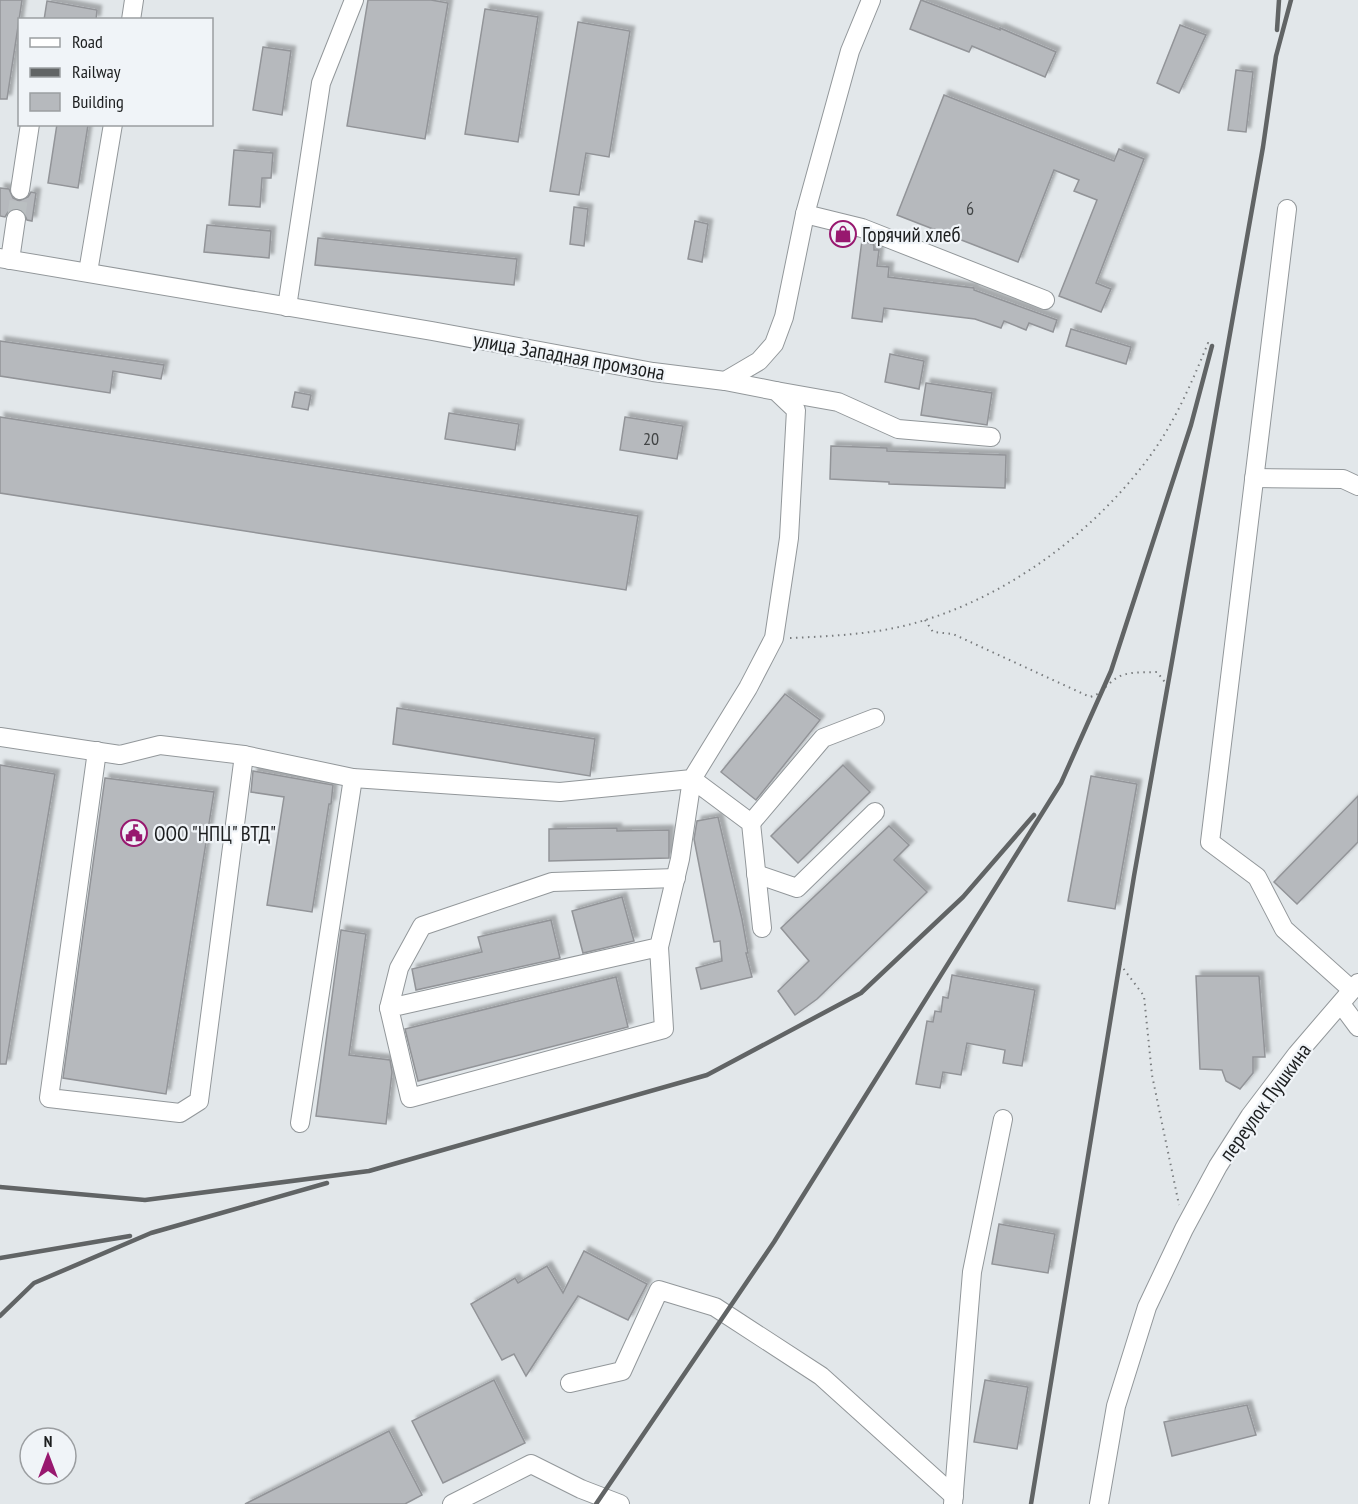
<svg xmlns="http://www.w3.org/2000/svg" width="1358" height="1504" viewBox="0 0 1358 1504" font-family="'PT Sans Narrow',sans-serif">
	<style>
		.building { fill: #b6b9bd; stroke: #929498; stroke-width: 1.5; filter: url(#shadow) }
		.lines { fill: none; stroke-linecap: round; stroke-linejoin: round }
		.minor-tunnel { stroke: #babfc1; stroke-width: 18; stroke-dasharray: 18 9; stroke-linecap: butt }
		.minor-casing { stroke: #92979a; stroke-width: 20 }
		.path { stroke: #797c7e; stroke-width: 2; stroke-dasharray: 1.5 4.5; stroke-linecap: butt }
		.minor { stroke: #fff; stroke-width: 18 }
		.rail { stroke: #616465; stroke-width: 4.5 }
		.labels { text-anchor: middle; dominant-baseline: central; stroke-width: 4.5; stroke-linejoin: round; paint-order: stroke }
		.number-label { font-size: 18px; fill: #424546 }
		.poi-label { font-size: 21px; fill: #1c1e1f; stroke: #f0f4f8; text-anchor: start }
		.street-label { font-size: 21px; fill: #1c1e1f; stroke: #f0f4f8 }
	</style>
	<defs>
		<filter id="shadow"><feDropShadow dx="4.5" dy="-4.5" stdDeviation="1.5" flood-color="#0004"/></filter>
	</defs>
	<rect width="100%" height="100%" fill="#e2e7ea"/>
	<g class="building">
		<path d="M 0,0 L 22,0 L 7,99 L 0,99 Z"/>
		<path d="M 368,0 L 431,0 L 448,3 L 425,139 L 347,126 Z"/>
		<path d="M 921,0 L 1000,30 L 1000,28 L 1056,52 L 1045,77 L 972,46 L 969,52 L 910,29 Z"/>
		<path d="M 47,1 L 97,10 L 96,20 L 44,20 Z"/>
		<path d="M 485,9 L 538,17 L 518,142 L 465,134 Z"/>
		<path d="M 578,22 L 630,31 L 609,157 L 586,153 L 579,195 L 550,191 Z"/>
		<path d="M 1180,25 L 1206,35 L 1179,93 L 1157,83 Z"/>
		<path d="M 263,47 L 291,51 L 282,115 L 253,110 Z"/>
		<path d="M 1236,70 L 1253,72 L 1246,132 L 1228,130 Z"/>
		<path d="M 944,95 L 1114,161 L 1119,149 L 1144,159 L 1096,283 L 1111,289 L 1101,312 L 1059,296 L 1097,200 L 1074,191 L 1079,180 L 1054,170 L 1018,262 L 897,215 Z"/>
		<path d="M 57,124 L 88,125 L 78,188 L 48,183 Z"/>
		<path d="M 234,150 L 273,153 L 271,178 L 262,178 L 260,207 L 229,205 Z"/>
		<path d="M 0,188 L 9,189 L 13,198 L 19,201 L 28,197 L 31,192 L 36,193 L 32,221 L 27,220 L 23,211 L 17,208 L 8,212 L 5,217 L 0,216 Z"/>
		<path d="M 574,207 L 588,209 L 584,246 L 570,244 Z"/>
		<path d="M 695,221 L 708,224 L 702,262 L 688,259 Z"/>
		<path d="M 207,225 L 271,231 L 269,258 L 204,252 Z"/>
		<path d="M 318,238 L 517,259 L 514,285 L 315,265 Z"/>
		<path d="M 862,240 L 874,245 L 874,250 L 879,250 L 877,266 L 889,267 L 888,277 L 974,288 L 974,290 L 1057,320 L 1053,332 L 1029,323 L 1026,330 L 1004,321 L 1001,328 L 975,319 L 884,308 L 882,322 L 852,318 Z"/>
		<path d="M 1071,329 L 1131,347 L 1126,364 L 1066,346 Z"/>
		<path d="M 0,341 L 164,365 L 161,379 L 113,371 L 110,393 L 0,376 Z"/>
		<path d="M 890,354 L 924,361 L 919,389 L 885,382 Z"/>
		<path d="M 926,383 L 992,393 L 987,425 L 921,415 Z"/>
		<path d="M 295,392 L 311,395 L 308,410 L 292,407 Z"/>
		<path d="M 449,413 L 519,424 L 515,450 L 445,439 Z"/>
		<path d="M 0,417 L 638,516 L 626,590 L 0,493 Z"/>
		<path d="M 625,417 L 683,426 L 677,459 L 620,450 Z"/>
		<path d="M 831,446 L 887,448 L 887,451 L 1006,455 L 1005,488 L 889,484 L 889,482 L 830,479 Z"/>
		<path d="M 785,694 L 820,720 L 756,800 L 721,772 Z"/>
		<path d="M 397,708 L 595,739 L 590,776 L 393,744 Z"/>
		<path d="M 0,765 L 55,774 L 6,1064 L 0,1064 Z"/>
		<path d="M 843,765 L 870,792 L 798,863 L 771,836 Z"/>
		<path d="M 253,771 L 333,785 L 331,804 L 329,804 L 312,912 L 267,905 L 284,797 L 251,792 Z"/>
		<path d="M 1091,776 L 1137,784 L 1115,909 L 1068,901 Z"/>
		<path d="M 105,778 L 214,792 L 166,1094 L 63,1078 Z"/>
		<path d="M 1358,796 L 1358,842 L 1297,904 L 1274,882 Z"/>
		<path d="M 718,817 L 742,919 L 748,953 L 746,953 L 752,977 L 701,989 L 696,968 L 722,961 L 720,941 L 714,942 L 694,839 L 697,821 Z"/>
		<path d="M 889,826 L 909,845 L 894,860 L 927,892 L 817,999 L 795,1015 L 778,991 L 809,961 L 781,928 Z"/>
		<path d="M 617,828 L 617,831 L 669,830 L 669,858 L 549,861 L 549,829 Z"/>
		<path d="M 622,897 L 634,941 L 583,953 L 572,911 Z"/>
		<path d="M 551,920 L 560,958 L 416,990 L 412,969 L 482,952 L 478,937 Z"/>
		<path d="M 341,930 L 366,934 L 349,1055 L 390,1060 L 392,1072 L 386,1124 L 316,1116 Z"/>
		<path d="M 952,975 L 1035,990 L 1022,1066 L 1003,1063 L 1005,1050 L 967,1043 L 961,1075 L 943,1072 L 940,1088 L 916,1084 L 927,1021 L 933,1022 L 935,1011 L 941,1012 L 943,997 L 948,998 Z"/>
		<path d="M 1196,976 L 1259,976 L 1265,1057 L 1253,1057 L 1253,1073 L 1240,1089 L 1226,1081 L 1222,1070 L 1200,1069 Z"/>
		<path d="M 616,977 L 628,1027 L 418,1081 L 405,1029 Z"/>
		<path d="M 999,1224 L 1055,1234 L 1048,1273 L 992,1264 Z"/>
		<path d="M 584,1251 L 647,1284 L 628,1320 L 578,1296 L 526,1376 L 514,1354 L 502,1360 L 471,1304 L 515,1278 L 518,1283 L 547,1266 L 563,1293 Z"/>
		<path d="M 494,1380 L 525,1443 L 443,1483 L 412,1421 Z"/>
		<path d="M 985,1380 L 1028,1387 L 1017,1449 L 974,1442 Z"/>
		<path d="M 1247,1405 L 1256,1435 L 1172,1456 L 1164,1422 Z"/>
		<path d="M 389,1431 L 422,1495 L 405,1504 L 245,1504 Z"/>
	</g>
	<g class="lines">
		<path class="minor-tunnel" d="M 16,219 L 20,190"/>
		<defs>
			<g id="minor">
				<path d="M 131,20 L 134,0"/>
				<path d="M 20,190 L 30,124"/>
				<path d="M 1287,209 L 1210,842 L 1257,877 L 1284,929 L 1352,990"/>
				<path d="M 805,214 L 862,228 L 1045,300"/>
				<path d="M 0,258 L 432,331 L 653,372 L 725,381 L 759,361 L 774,344 L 784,317 L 805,214 L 850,51 L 871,0"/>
				<path d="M 10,260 L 16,219"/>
				<path d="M 88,272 L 113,124"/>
				<path d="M 287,307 L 321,83 L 354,0"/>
				<path d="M 776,391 L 838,402 L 898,429 L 991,437"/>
				<path d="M 1254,478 L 1343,479 L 1358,486"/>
				<path d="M 0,737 L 120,755 L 160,745 L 244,755 L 353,778 L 560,792 L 692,779 L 748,688 L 774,638 L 789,538 L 796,410 L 776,391 L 725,381"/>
				<path d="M 97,751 L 49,1098 L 180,1113 L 199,1101 L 244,755"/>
				<path d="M 751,823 L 823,738 L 875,718"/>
				<path d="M 756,874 L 797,888 L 875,812"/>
				<path d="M 659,947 L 389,1008 L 410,1098 L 664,1029 L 659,947 L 680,859 L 692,779 L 751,823 L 762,928"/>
				<path d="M 1341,1004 L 1358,1027"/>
				<path d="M 389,1008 L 399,968 L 422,926 L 552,882 L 676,878"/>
				<path d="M 300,1123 L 353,778"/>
				<path d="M 570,1383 L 622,1371 L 659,1290 L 715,1307 L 821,1376 L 954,1496"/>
				<path d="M 452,1504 L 531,1464 L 581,1489 L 620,1504"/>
				<path d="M 953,1504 L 972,1272 L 1003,1119"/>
				<path d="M 1099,1504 L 1116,1406 L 1147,1307 L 1184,1229 L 1218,1166 L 1250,1116 L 1297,1054 L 1358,983"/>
			</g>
		</defs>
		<use href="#minor" class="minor-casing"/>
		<g class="path">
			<path d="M 925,620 L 933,632 L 953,634 L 1090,697 C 1100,694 1102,690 1110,683 C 1123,670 1140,673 1157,672 L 1168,686"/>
			<path d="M 790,638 C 835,636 882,634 925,620 C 1013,593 1096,530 1150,456 C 1175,422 1192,382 1208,343 L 1212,346"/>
			<path d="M 1120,964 L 1144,996 L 1152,1075 L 1179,1205"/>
		</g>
		<use href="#minor" class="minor"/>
		<g class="rail">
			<path d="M 1277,30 L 1279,0"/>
			<path d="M 0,1187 L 145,1200 L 369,1171 L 707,1075 L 861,993 L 963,897 L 1034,815"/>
			<path d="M 0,1258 L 130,1236"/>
			<path d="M 0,1316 L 34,1283 L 151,1233 L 327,1183"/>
			<path d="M 596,1504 L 774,1242 L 1061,783 L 1111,671 L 1191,425 L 1212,346"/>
			<path d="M 1031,1504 L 1134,876 L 1263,147 L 1276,56 L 1291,0"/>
		</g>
	</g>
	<defs>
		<symbol id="shop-ring" viewBox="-11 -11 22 22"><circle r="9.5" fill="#f0f4f8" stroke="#98186f" stroke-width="1.5"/><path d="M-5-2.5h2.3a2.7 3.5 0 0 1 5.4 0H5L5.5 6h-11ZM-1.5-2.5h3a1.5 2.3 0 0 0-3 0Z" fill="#98186f"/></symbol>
		<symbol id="civic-ring" viewBox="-11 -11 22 22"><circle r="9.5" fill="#f0f4f8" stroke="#98186f" stroke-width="1.5"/><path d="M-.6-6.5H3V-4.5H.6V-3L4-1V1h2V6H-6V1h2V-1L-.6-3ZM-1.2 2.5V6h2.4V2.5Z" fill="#98186f"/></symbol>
	</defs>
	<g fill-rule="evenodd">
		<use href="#shop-ring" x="828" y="219" width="30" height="30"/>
		<use href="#civic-ring" x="119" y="818" width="30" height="30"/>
	</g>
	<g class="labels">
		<g class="number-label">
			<text x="970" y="208">6</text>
			<text x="651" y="438">20</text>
		</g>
		<g class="poi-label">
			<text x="862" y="234">Горячий хлеб</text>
			<text x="154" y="833">ООО "НПЦ" ВТД"</text>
		</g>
		<g class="street-label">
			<text transform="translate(569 356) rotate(10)">улица Западная промзона</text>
			<text transform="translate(1265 1102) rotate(-54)">переулок Пушкина</text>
		</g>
	</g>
	<rect x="18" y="18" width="195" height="108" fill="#f0f4f8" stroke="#9b9ea1" stroke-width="1.5"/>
	<rect x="30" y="38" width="30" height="9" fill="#ffffff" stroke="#9b9ea1" stroke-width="1.5"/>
	<text x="72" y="48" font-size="18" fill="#1c1e1f">Road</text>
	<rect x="30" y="68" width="30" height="9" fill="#616465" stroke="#9b9ea1" stroke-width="1.5"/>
	<text x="72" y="78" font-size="18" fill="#1c1e1f">Railway</text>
	<rect x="30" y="93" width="30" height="18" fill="#b6b9bd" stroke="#9b9ea1" stroke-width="1.5"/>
	<text x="72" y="108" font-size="18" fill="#1c1e1f">Building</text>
	<g transform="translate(48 1456)"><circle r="28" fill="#f0f4f8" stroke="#9b9ea1" stroke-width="1.5"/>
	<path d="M0-4.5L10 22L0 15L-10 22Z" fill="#98186f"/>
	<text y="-9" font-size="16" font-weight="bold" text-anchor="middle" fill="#1c1e1f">N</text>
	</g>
</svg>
